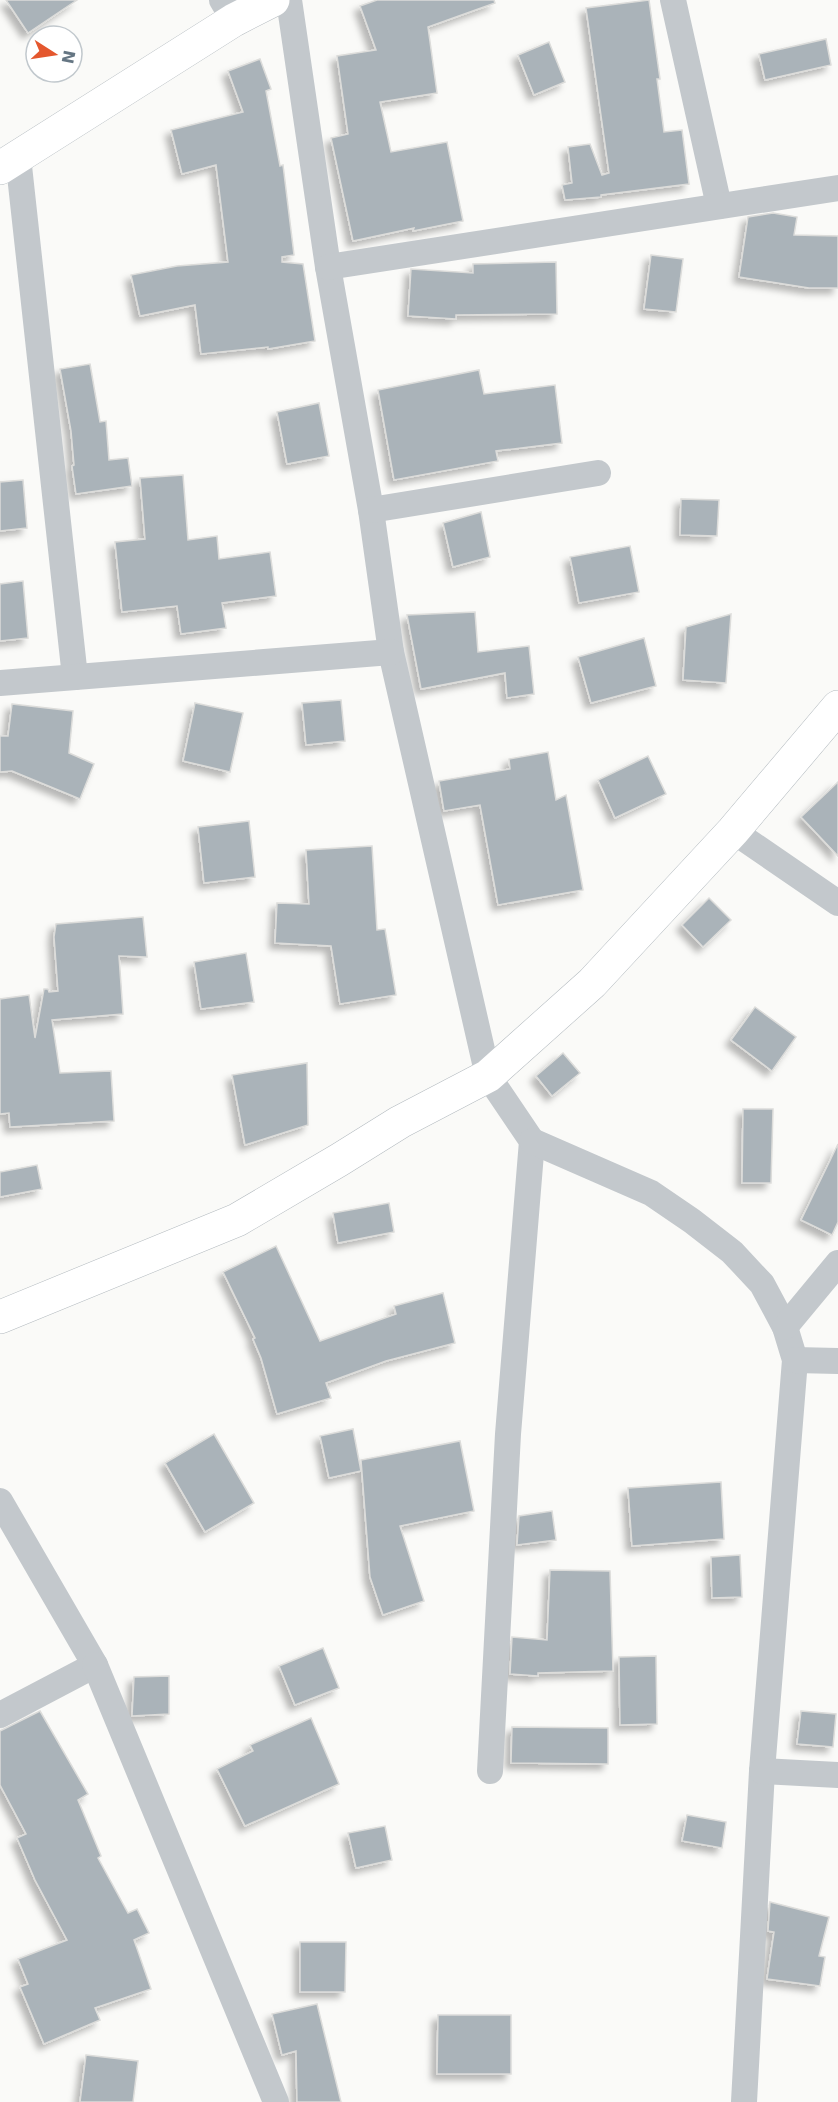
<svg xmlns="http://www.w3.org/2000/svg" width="838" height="2102" viewBox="0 0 838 2102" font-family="'DejaVu Sans',sans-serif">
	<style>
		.building { fill: #aab3b9; stroke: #dcdcda; stroke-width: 1.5; filter: url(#shadow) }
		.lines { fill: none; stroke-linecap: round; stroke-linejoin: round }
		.secondary-casing { stroke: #b3babf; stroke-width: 34 }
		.street { stroke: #c3c8cc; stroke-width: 26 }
		.secondary { stroke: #fff; stroke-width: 33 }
	</style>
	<defs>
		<filter id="shadow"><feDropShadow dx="-5.5" dy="5.5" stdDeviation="3" flood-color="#0004"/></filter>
	</defs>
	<rect width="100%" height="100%" fill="#fafaf8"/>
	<g class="building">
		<path d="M 6,0 L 77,0 L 28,33 Z"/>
		<path d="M 377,0 L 494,0 L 495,3 L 428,27 L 437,93 L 380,102 L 391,152 L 447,142 L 463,221 L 413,231 L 414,228 L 353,241 L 331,138 L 348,134 L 337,56 L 376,50 L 360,6 Z"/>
		<path d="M 649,0 L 660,79 L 657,79 L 664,132 L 682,130 L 689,184 L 601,195 L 601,197 L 565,200 L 562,185 L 572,183 L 568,147 L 590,144 L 602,175 L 609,173 L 586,8 Z"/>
		<path d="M 826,39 L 831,65 L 765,80 L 759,54 Z"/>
		<path d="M 549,42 L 565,82 L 534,95 L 518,55 Z"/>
		<path d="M 260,59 L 271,89 L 266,91 L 280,166 L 283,165 L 294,255 L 282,257 L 282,262 L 303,264 L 315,341 L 268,349 L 268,347 L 201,354 L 195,305 L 140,316 L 131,275 L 177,266 L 228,262 L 216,165 L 182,174 L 171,130 L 243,112 L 228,71 Z"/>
		<path d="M 773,213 L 797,217 L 794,235 L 838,236 L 838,288 L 809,288 L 739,277 L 748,217 Z"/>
		<path d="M 651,255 L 683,259 L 676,312 L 644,309 Z"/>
		<path d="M 556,262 L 557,314 L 456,315 L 456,319 L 408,316 L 411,269 L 473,273 L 473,264 Z"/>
		<path d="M 90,364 L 100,422 L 106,421 L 109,460 L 128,458 L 132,486 L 76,494 L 72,466 L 74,465 L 71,431 L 60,369 Z"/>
		<path d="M 479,370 L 484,394 L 555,385 L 562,443 L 496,451 L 498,461 L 394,480 L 378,390 Z"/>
		<path d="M 319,403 L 329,456 L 287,464 L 277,412 Z"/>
		<path d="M 183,475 L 188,540 L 217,536 L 219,559 L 270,552 L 276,596 L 222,603 L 226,628 L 181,634 L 177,606 L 122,612 L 115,542 L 145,539 L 140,478 Z"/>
		<path d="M 23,480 L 27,528 L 0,531 L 0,482 Z"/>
		<path d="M 681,499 L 719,500 L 717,536 L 680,535 Z"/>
		<path d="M 481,512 L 490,557 L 453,567 L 443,523 Z"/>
		<path d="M 630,546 L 639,592 L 579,603 L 570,557 Z"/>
		<path d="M 23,581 L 28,638 L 0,641 L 0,584 Z"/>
		<path d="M 475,612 L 478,652 L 529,646 L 534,694 L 507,698 L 505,673 L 421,689 L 407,615 Z"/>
		<path d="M 731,614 L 726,683 L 683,680 L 686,627 Z"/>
		<path d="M 644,638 L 656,686 L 591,703 L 578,657 Z"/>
		<path d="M 341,700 L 345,741 L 306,745 L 302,703 Z"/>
		<path d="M 195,703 L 243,713 L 230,772 L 183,761 Z"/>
		<path d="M 12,704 L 73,711 L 69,753 L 94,764 L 80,799 L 12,771 L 0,772 L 0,736 L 8,736 Z"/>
		<path d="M 548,752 L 556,800 L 566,795 L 583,890 L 498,905 L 480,805 L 444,811 L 439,781 L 510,769 L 509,759 Z"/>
		<path d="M 648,756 L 666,794 L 615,818 L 598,780 Z"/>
		<path d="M 838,782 L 838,856 L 801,817 Z"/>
		<path d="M 249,821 L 255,877 L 204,883 L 198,827 Z"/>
		<path d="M 372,846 L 377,930 L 385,929 L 396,995 L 340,1004 L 331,946 L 275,943 L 277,903 L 309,904 L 306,850 Z"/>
		<path d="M 709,898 L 731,920 L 703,947 L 682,925 Z"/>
		<path d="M 143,917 L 147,957 L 119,956 L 123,1014 L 52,1020 L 60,1073 L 111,1071 L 114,1121 L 10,1127 L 9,1113 L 0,1114 L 0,999 L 29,995 L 35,1038 L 44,989 L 48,989 L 49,992 L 58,991 L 54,937 L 56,924 Z"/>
		<path d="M 246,953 L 254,1002 L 201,1009 L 194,962 Z"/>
		<path d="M 755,1007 L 796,1037 L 772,1071 L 731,1040 Z"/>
		<path d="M 563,1053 L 580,1073 L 552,1096 L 536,1076 Z"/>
		<path d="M 307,1063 L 308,1125 L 245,1145 L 232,1075 Z"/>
		<path d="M 743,1109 L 773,1109 L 771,1183 L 742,1183 Z"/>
		<path d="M 838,1144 L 838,1222 L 832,1235 L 801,1220 Z"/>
		<path d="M 37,1165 L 42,1189 L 0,1197 L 0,1172 Z"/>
		<path d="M 389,1203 L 394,1232 L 338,1243 L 333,1213 Z"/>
		<path d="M 276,1246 L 320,1341 L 396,1314 L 394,1306 L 443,1293 L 455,1343 L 386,1361 L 326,1383 L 331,1398 L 277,1414 L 261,1358 L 253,1339 L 255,1338 L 223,1272 Z"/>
		<path d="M 353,1429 L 361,1471 L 329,1478 L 320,1436 Z"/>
		<path d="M 214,1434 L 254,1503 L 205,1532 L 165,1463 Z"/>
		<path d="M 460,1441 L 474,1511 L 400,1526 L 424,1601 L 383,1615 L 370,1577 L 361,1460 Z"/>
		<path d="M 721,1482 L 724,1539 L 632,1546 L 628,1488 Z"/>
		<path d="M 552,1511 L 556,1540 L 517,1545 L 519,1516 Z"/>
		<path d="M 740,1555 L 742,1597 L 712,1598 L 711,1557 Z"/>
		<path d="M 550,1570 L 610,1571 L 613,1671 L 538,1673 L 538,1676 L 510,1674 L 512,1637 L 547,1640 Z"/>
		<path d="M 323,1648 L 339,1688 L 295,1705 L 279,1666 Z"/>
		<path d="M 656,1656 L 657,1724 L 620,1725 L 619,1657 Z"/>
		<path d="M 169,1676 L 169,1714 L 132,1716 L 134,1677 Z"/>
		<path d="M 40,1711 L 88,1794 L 78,1800 L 101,1856 L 98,1858 L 128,1913 L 137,1909 L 149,1933 L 134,1940 L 151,1989 L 95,2008 L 100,2020 L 44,2044 L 20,1987 L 28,1984 L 18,1959 L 67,1940 L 35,1880 L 17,1838 L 26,1834 L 0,1785 L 0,1731 Z"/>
		<path d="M 801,1711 L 836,1714 L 833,1747 L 797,1744 Z"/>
		<path d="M 311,1718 L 339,1784 L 245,1826 L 217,1769 L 253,1751 L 250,1745 Z"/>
		<path d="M 512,1727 L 608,1728 L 608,1764 L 511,1763 Z"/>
		<path d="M 687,1815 L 726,1822 L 722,1848 L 682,1841 Z"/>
		<path d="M 385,1826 L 392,1860 L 356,1868 L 348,1833 Z"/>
		<path d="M 770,1902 L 829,1917 L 819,1956 L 825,1957 L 820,1986 L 767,1979 L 774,1932 L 768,1931 Z"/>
		<path d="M 300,1942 L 346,1942 L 345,1992 L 300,1992 Z"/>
		<path d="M 317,2004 L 341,2102 L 297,2102 L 296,2051 L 282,2055 L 272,2014 Z"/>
		<path d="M 438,2015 L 511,2015 L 511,2074 L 437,2074 Z"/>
		<path d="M 86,2055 L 138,2061 L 133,2102 L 80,2102 Z"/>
	</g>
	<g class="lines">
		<defs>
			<g id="secondary">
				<path d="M 0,168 L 234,20 L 273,0"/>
				<path d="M 0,1317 L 237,1220 L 339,1160 L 400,1122 L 488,1076 L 592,983 L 733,831 L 838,707"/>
			</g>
		</defs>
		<use href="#secondary" class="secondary-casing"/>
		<g class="street">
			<path d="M 222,0 L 234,20"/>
			<path d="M 289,0 L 328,267 L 371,510 L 391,652 L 488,1076 L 532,1141 L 508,1434 L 490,1771"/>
			<path d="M 673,0 L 719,206"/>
			<path d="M 18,157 L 75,677"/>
			<path d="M 328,267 L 838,188"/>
			<path d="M 371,510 L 598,473"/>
			<path d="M 0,683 L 391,652"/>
			<path d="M 733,831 L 838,903"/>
			<path d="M 532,1141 L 651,1193 L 692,1221 L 732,1252 L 762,1284 L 785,1327 L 795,1360 L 762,1771 L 744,2102"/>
			<path d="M 785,1327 L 838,1263"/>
			<path d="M 795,1360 L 838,1361"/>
			<path d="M 0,1501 L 95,1665 L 0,1715"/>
			<path d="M 95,1665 L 276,2102"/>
			<path d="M 762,1771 L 838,1775"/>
		</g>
		<use href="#secondary" class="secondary"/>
	</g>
	<g transform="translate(54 54) rotate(102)"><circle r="28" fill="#ffffff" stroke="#c1c8cd" stroke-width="1.5"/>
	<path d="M0-4.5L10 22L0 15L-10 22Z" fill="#e4572e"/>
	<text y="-9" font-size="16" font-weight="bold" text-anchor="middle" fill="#657683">N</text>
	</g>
</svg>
